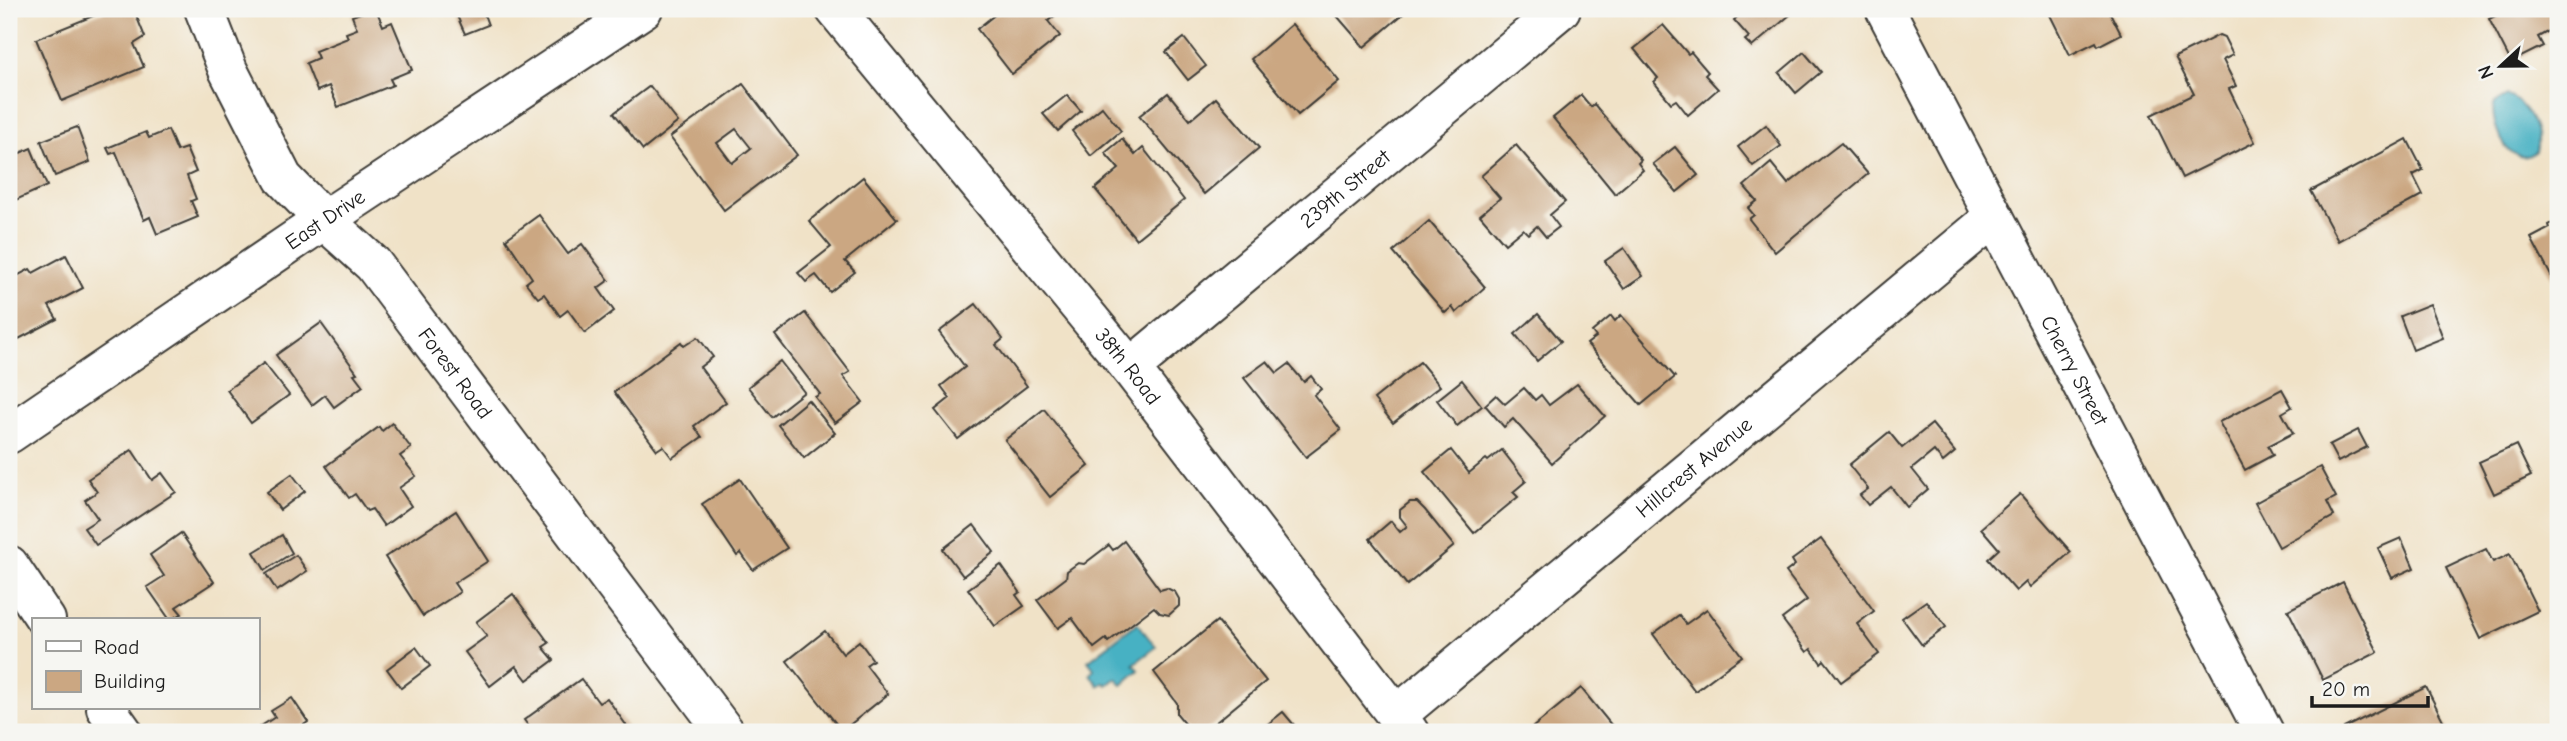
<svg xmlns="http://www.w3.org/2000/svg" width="2567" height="741" viewBox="0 0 2567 741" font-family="'Comic Neue',sans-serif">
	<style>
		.water { fill: #46b1c3; stroke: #316670; stroke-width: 2 }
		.building { fill: #cba782; fill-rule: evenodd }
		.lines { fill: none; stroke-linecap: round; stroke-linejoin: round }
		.street-casing { stroke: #3c3a36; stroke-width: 42 }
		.street { stroke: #fff; stroke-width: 38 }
		.labels { text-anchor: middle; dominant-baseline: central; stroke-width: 7; stroke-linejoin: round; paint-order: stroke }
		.street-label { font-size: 21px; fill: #1c1c1c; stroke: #f6f6f2 }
	</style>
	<rect width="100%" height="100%" fill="#f6f6f2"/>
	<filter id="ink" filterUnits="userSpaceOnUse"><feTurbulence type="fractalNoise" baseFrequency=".0143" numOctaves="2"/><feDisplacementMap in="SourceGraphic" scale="14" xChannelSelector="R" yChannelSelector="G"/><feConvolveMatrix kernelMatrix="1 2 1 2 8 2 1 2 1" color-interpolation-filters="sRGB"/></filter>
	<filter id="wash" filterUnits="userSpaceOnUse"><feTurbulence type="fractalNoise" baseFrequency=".00686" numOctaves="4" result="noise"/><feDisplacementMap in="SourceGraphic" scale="28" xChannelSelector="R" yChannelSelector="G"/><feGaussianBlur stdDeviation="1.57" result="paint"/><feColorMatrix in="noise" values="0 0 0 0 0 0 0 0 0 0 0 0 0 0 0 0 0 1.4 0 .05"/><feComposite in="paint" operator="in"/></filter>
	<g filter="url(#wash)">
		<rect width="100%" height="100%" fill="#f0e2c7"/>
		<g class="water">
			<path d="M 2507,96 C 2525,100 2542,134 2536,151 C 2510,174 2487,119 2495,103 Z"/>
			<path d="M 1137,623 L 1156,647 L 1134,664 L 1139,670 L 1122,685 L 1116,678 L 1107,685 L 1104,682 L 1099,686 L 1090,674 L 1094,669 L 1088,661 Z"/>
		</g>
		<g id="blocks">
			<g class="building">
				<path d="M 110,9 L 134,10 L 145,37 L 134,44 L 144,67 L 62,101 L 36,39 Z"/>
				<path d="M 371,9 L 376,9 L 383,26 L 392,22 L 412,70 L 390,79 L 393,85 L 338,107 L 329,86 L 317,91 L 306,63 L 318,58 L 315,51 L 348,38 L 346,33 L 357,29 L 352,16 Z"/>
				<path d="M 454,9 L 482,9 L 488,25 L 465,34 Z"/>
				<path d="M 1002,9 L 1063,9 L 1048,21 L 1060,36 L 1012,74 L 977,29 Z"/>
				<path d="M 1331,9 L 1409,9 L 1364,47 Z"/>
				<path d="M 1736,9 L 1785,9 L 1790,15 L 1752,47 L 1745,40 L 1749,37 L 1734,20 L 1740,14 Z"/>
				<path d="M 2047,9 L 2108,9 L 2121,34 L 2098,46 L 2096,42 L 2070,55 Z"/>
				<path d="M 2509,9 L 2558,9 L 2558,26 L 2538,37 L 2543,46 L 2511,62 L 2489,19 Z"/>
				<path d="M 1292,24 L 1339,81 L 1298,115 L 1251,59 Z"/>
				<path d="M 1663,25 L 1688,54 L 1691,52 L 1708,72 L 1705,75 L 1718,89 L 1688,115 L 1676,100 L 1671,103 L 1654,82 L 1658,78 L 1634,49 Z"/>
				<path d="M 2219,35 L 2224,37 L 2233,55 L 2223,60 L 2236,86 L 2229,89 L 2255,142 L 2182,178 L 2151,115 L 2194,94 L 2175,57 Z"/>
				<path d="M 1184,38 L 1206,66 L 1188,80 L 1166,52 Z"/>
				<path d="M 1804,52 L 1821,72 L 1796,93 L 1779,73 Z"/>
				<path d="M 743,84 L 797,155 L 724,210 L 670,137 ZM 736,129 L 751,148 L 732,163 L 717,143 Z"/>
				<path d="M 650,86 L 678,122 L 643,150 L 614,113 Z"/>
				<path d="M 1168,93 L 1190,120 L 1216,98 L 1259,148 L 1204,194 L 1139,116 Z"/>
				<path d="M 1067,95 L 1081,111 L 1058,131 L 1043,114 Z"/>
				<path d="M 1581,95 L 1591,107 L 1594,104 L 1641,160 L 1638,163 L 1643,170 L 1615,194 L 1553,118 Z"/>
				<path d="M 1102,107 L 1121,131 L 1091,156 L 1072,131 Z"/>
				<path d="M 1766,125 L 1781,146 L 1753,166 L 1738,147 Z"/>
				<path d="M 77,127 L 90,162 L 55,176 L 41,141 Z"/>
				<path d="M 168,130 L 177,151 L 186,148 L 196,172 L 187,176 L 196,199 L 191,201 L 198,217 L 157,234 L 150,217 L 144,220 L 116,152 L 110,154 L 107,148 L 146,132 L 149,138 Z"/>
				<path d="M 1122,139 L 1135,155 L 1143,148 L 1184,200 L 1136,239 L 1095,189 L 1119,169 L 1105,153 Z"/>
				<path d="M 2407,139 L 2423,170 L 2413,175 L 2423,195 L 2338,241 L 2311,191 Z"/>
				<path d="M 1841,143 L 1868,174 L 1775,252 L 1749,219 L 1754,215 L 1748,208 L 1757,201 L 1744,186 L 1771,163 L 1788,184 Z"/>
				<path d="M 1516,145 L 1565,202 L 1550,215 L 1559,227 L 1546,237 L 1537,226 L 1528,234 L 1523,229 L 1505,244 L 1480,215 L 1500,198 L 1481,176 Z"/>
				<path d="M 1675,147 L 1698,175 L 1677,192 L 1653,164 Z"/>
				<path d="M 31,148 L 47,186 L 9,203 L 9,158 Z"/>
				<path d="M 863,177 L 897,219 L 845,261 L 855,272 L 830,292 L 816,275 L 806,282 L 798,273 L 831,247 L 809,221 Z"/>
				<path d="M 539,215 L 568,254 L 582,244 L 609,280 L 598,288 L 614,311 L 585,333 L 568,310 L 560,316 L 544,294 L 538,298 L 526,283 L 532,278 L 506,239 Z"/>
				<path d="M 2558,220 L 2558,289 L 2531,238 L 2550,228 L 2549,225 Z"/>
				<path d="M 1429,221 L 1485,287 L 1456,313 L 1452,307 L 1445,313 L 1393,252 Z"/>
				<path d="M 1624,248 L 1643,276 L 1624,289 L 1605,261 Z"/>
				<path d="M 66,255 L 83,288 L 49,306 L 57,319 L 9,344 L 9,280 L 30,269 L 33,273 Z"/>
				<path d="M 976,304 L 1003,339 L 996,345 L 1027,386 L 958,439 L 935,410 L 950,398 L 941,386 L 965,367 L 939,332 Z"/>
				<path d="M 2430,304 L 2443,338 L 2413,350 L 2400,316 Z"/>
				<path d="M 805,313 L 850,372 L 843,376 L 863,402 L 835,423 L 815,397 L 820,394 L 775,335 Z"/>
				<path d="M 1538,314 L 1561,341 L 1537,361 L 1515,334 Z"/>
				<path d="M 1621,315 L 1675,377 L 1641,405 L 1587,344 L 1596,337 L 1592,332 L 1611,316 L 1615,321 Z"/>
				<path d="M 321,323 L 357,373 L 354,374 L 363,386 L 334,407 L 325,395 L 312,405 L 276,355 Z"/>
				<path d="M 698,337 L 713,357 L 700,367 L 726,402 L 694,426 L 702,437 L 672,458 L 663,446 L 657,450 L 614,392 L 681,342 L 684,346 Z"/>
				<path d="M 780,361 L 804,392 L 772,417 L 748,387 Z"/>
				<path d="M 1267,361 L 1277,373 L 1289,364 L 1304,382 L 1311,376 L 1321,389 L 1314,395 L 1341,430 L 1306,457 L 1244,378 Z"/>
				<path d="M 1420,362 L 1440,386 L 1393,423 L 1374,399 Z"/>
				<path d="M 264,363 L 289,395 L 251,423 L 227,390 Z"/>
				<path d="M 1462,380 L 1482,406 L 1457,426 L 1437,400 Z"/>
				<path d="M 1577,384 L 1605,416 L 1552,463 L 1513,419 L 1504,427 L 1485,405 L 1496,395 L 1505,404 L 1524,388 L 1535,400 L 1541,395 L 1549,405 Z"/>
				<path d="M 2282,389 L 2292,407 L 2282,413 L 2293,433 L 2268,446 L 2273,455 L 2245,470 L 2219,422 Z"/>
				<path d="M 808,400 L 835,433 L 804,458 L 778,425 Z"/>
				<path d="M 1044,409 L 1089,466 L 1050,497 L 1005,440 Z"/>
				<path d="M 392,423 L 411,448 L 400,456 L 416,476 L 399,488 L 411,506 L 384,526 L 372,509 L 367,511 L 355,494 L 349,498 L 326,466 L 379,427 L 382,431 Z"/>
				<path d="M 1932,424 L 1955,452 L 1943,462 L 1934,451 L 1912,469 L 1928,489 L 1907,507 L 1891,487 L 1868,505 L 1860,495 L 1868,489 L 1849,465 L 1889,432 L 1902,448 Z"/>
				<path d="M 2358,430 L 2367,447 L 2338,462 L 2329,445 Z"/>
				<path d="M 2516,445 L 2531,476 L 2494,494 L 2479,462 Z"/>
				<path d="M 132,450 L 152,480 L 162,473 L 176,492 L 96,545 L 84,528 L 98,519 L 85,500 L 97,492 L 88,479 Z"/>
				<path d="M 1451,450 L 1469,473 L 1486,459 L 1488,461 L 1502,450 L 1526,481 L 1513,492 L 1518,497 L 1474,533 L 1424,472 Z"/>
				<path d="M 2320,467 L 2336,497 L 2327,502 L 2334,516 L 2279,547 L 2255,503 Z"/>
				<path d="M 292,474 L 305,491 L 280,510 L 267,492 Z"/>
				<path d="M 740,479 L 787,548 L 753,570 L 741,553 L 737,556 L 702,504 Z"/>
				<path d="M 2020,494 L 2071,552 L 2030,587 L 2026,582 L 2016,591 L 1988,559 L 1999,549 L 1981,528 Z"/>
				<path d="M 1410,502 L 1417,502 L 1425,510 L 1454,546 L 1407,585 L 1370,539 L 1391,521 L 1400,532 L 1407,526 L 1400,517 L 1400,510 Z"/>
				<path d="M 456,511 L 488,561 L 454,583 L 460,592 L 423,616 L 385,557 Z"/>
				<path d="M 974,525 L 994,552 L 963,576 L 943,549 Z"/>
				<path d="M 181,533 L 214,582 L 176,607 L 182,614 L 170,620 L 147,587 L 164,576 L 150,555 Z"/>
				<path d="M 282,535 L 292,553 L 265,570 L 254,552 Z"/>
				<path d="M 2401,538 L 2414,568 L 2392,578 L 2378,548 Z"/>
				<path d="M 1821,539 L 1874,611 L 1857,624 L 1879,654 L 1841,682 L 1824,660 L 1821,663 L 1811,649 L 1807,652 L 1782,619 L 1807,600 L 1786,572 L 1795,565 L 1792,560 Z"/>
				<path d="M 1124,541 L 1160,590 L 1167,588 L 1175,592 L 1179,599 L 1179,606 L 1169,615 L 1160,613 L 1154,607 L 1108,642 L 1106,639 L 1094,648 L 1072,618 L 1058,628 L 1037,600 L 1066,578 L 1067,571 L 1078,563 L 1084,564 L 1109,545 L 1113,550 Z"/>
				<path d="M 2486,549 L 2493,562 L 2510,554 L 2538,611 L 2480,639 L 2446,568 Z"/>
				<path d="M 296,555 L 307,571 L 277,591 L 266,574 Z"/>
				<path d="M 1001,565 L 1020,592 L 1016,595 L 1024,606 L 995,626 L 968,589 Z"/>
				<path d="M 2343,582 L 2378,652 L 2323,680 L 2288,610 Z"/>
				<path d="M 513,594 L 549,643 L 543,647 L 554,660 L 527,680 L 516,666 L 490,686 L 465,652 L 487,636 L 476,622 Z"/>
				<path d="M 1926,601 L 1946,627 L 1922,645 L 1902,618 Z"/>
				<path d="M 1707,609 L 1742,656 L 1695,691 L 1653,634 L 1679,615 L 1686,624 Z"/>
				<path d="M 1217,621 L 1266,681 L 1204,732 L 1192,732 L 1177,714 L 1177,703 L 1154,672 Z"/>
				<path d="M 825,631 L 843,654 L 859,641 L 873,660 L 866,665 L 888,694 L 842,731 L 787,661 Z"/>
				<path d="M 416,647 L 430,666 L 401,688 L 387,669 Z"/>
				<path d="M 581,679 L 599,703 L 607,698 L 631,732 L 533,732 L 524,720 Z"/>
				<path d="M 2426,687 L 2449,732 L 2346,732 L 2344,728 Z"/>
				<path d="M 1581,688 L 1617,732 L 1527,732 Z"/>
				<path d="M 292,698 L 308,722 L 299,728 L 302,732 L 252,732 L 275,717 L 271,711 Z"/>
				<path d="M 1283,712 L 1300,732 L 1258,732 Z"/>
			</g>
		</g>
	</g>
	<g filter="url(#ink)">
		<use href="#blocks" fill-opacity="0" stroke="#3c3a36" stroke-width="2"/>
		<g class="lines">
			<defs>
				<g id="street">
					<path id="s1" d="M 204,9 L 228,70 L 283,178 L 324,220 L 373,264 L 725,732"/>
					<path id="s2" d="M 835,9 L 1130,368 L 1409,732"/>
					<path id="s3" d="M 1885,9 L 2264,732"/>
					<path id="s4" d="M 1130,368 L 1561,9"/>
					<path id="s5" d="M 9,434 L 324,220 L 643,9"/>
					<path d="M 9,565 L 46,620"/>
					<path d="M 106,708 L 123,732"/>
					<path id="s6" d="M 1396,716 L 1994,217"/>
				</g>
			</defs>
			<use href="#street" class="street-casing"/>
			<use href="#street" class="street"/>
		</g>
	</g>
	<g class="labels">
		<g class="street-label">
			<text stroke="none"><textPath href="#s4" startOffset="280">239th Street</textPath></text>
			<text stroke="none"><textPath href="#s5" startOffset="382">East Drive</textPath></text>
			<text stroke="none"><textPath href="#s2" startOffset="462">38th Road</textPath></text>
			<text stroke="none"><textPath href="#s3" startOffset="408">Cherry Street</textPath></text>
			<text stroke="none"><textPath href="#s1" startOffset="448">Forest Road</textPath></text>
			<text stroke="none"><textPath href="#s6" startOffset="388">Hillcrest Avenue</textPath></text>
		</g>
	</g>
	<rect width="2567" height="741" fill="none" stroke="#f6f6f2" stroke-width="35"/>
	<rect x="32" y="618" width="228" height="91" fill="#f6f6f2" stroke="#9f9f9c" stroke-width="2"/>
	<rect x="46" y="641" width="35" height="10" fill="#ffffff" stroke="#9f9f9c" stroke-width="2"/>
	<text x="94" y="654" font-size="21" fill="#1c1c1c">Road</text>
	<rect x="46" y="671" width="35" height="21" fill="#cba782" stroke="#9f9f9c" stroke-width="2"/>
	<text x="94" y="688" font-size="21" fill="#1c1c1c">Building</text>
	<g transform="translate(2501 66) rotate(248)" stroke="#f6f6f2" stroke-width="5" paint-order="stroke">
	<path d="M0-5L12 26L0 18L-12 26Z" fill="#1c1c1c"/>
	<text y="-10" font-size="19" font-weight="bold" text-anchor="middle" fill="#1c1c1c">N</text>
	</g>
	<path d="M2312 696v10h116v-10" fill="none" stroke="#1c1c1c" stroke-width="3.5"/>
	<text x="2322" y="696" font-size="21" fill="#1c1c1c" stroke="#f6f6f2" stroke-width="5" paint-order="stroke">20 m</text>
</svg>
